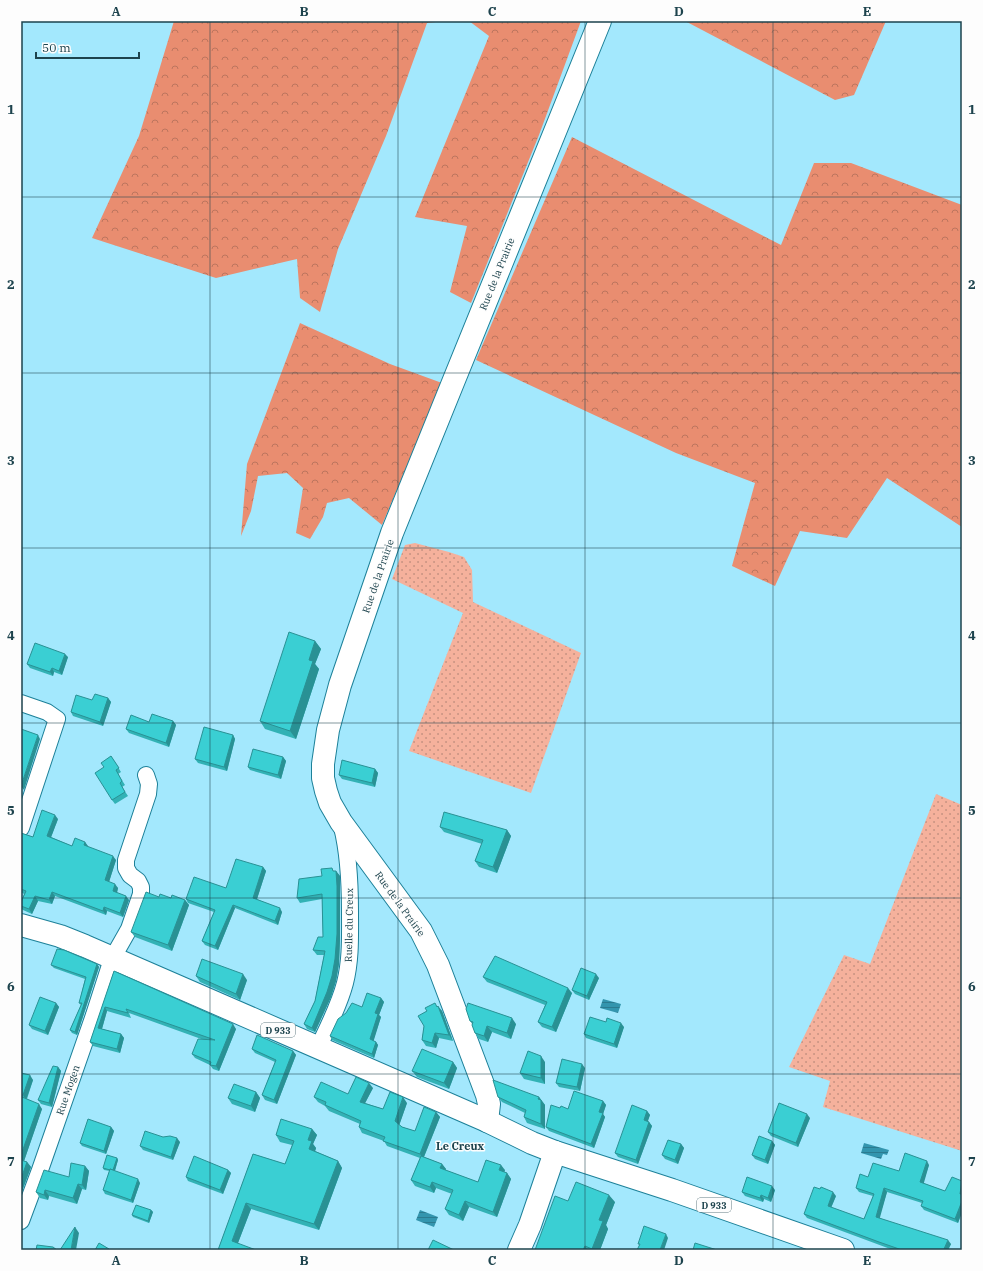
<svg xmlns="http://www.w3.org/2000/svg" width="983" height="1271" viewBox="0 0 983 1271" font-family="'IBM Plex Serif',serif">
	<style>
		.grass { fill: url(#grass-dots) }
		.forest { fill: url(#forest-crowns) }
		.water { fill: url(#water-rules) }
		.lines { fill: none; stroke-linecap: round; stroke-linejoin: round }
		.street-casing { stroke: #1d8199; stroke-width: 18 }
		.secondary-casing { stroke: #1d8199; stroke-width: 24 }
		.primary-casing { stroke: #1d8199; stroke-width: 24 }
		.street { stroke: #fff; stroke-width: 16 }
		.secondary { stroke: #fff; stroke-width: 22 }
		.primary { stroke: #fff; stroke-width: 22 }
		.wall { fill: #32b2b5 }
		.shaded-wall { fill: #299194 }
		.building { fill: #3acfd3; stroke: #299194 }
		.grid { fill: none; stroke: #1d434d; stroke-width: 1; stroke-opacity: 0.55 }
		.labels { text-anchor: middle; dominant-baseline: central; stroke-width: 3; stroke-linejoin: round; paint-order: stroke }
		.shield { fill: #fdfdfd; stroke: #607b82; stroke-width: 1 }
		.shield-label { font-size: 9px; font-weight: bold; fill: #1d434d }
		.street-label { font-size: 10px; fill: #1d434d; stroke: #fdfdfd }
		.neighbourhood-label { font-size: 11px; font-weight: bold; fill: #1d434d; stroke: #fdfdfd }
		.neatline { fill: none; stroke: #1d434d; stroke-width: 1.5 }
		.grid-label { font-size: 13px; text-anchor: middle; font-weight: bold; fill: #1d434d }
	</style>
	<defs>
		<pattern id="grass-dots" width="8" height="8" patternUnits="userSpaceOnUse"><rect width="8" height="8" fill="#f5b19c"/><path d="M2 2h.1M6 6h.1" fill="none" stroke="#c69281" stroke-width="1.8" stroke-linecap="round"/></pattern>
		<pattern id="forest-crowns" width="20" height="18" patternUnits="userSpaceOnUse"><rect width="20" height="18" fill="#e98d70"/><path d="M2 6a3 3 0 1 1 6 0M12 15a3 3 0 1 1 6 0" fill="none" stroke="#bc755e"/></pattern>
		<pattern id="water-rules" width="6" height="5" patternUnits="userSpaceOnUse"><rect width="6" height="5" fill="#3395ae"/><path d="M0 2.5h6" fill="none" stroke="#2b7b90"/></pattern>
	</defs>
	<rect width="100%" height="100%" fill="#a3e8fd"/>
	<g class="grass">
		<path d="M 415,543 L 449,552 L 464,557 L 472,570 L 473,602 L 581,653 L 531,793 L 409,751 L 463,613 L 392,579 L 405,545 Z"/>
		<path d="M 936,794 L 962,805 L 962,1151 L 823,1107 L 830,1081 L 789,1067 L 844,955 L 870,964 Z"/>
	</g>
	<g class="forest">
		<path d="M 174,21 L 445,21 L 427,23 L 386,136 L 338,249 L 320,312 L 300,298 L 297,259 L 216,278 L 92,238 L 139,136 Z"/>
		<path d="M 469,21 L 581,21 L 539,135 L 471,303 L 450,292 L 467,226 L 415,217 L 489,36 Z"/>
		<path d="M 685,21 L 886,21 L 854,95 L 835,100 Z"/>
		<path d="M 572,137 L 781,245 L 814,163 L 851,163 L 962,205 L 962,527 L 887,478 L 847,538 L 800,531 L 775,586 L 732,566 L 755,483 L 676,453 L 476,360 Z"/>
		<path d="M 300,323 L 390,364 L 442,383 L 382,525 L 349,498 L 327,503 L 323,517 L 310,539 L 296,533 L 303,488 L 287,473 L 258,476 L 251,511 L 241,536 L 247,464 Z"/>
	</g>
	<g class="water">
		<path d="M 603,999 L 621,1004 L 618,1013 L 600,1008 Z"/>
		<path d="M 864,1143 L 889,1150 L 887,1155 L 883,1154 L 881,1159 L 861,1153 Z"/>
		<path d="M 420,1210 L 438,1217 L 434,1227 L 416,1220 Z"/>
	</g>
	<g class="lines">
		<defs>
			<g id="street">
				<path d="M 21,703 L 47,712 L 57,719 L 21,828"/>
				<path d="M 318,1048 C 328,1027 339,1006 345,983 C 351,959 350,936 350,912 C 350,883 349,855 342,827"/>
				<path d="M 21,1221 L 40,1170 L 94,1015 L 112,959 L 129,929 L 141,894 L 141,887 L 138,881 L 130,875 L 126,868 L 126,860 L 148,794 L 149,784 L 146,775"/>
			</g>
			<g id="secondary">
				<path d="M 487,1121 L 489,1104 L 487,1095 L 438,965 L 421,931 L 341,822 L 330,803 L 326,791 L 323,778 L 323,764 L 328,730 L 340,685 L 392,533 L 454,380 L 600,21"/>
				<path d="M 519,1250 L 530,1225 L 555,1152"/>
			</g>
			<path id="primary" d="M 21,925 L 60,936 L 85,946 L 487,1121 L 532,1143 L 555,1152 L 672,1190 L 843,1250"/>
		</defs>
		<use href="#street" class="street-casing"/>
		<use href="#secondary" class="secondary-casing"/>
		<use href="#primary" class="primary-casing"/>
		<use href="#street" class="street"/>
		<use href="#secondary" class="secondary"/>
		<use href="#primary" class="primary"/>
	</g>
	<g class="wall">
		<path d="M 315,641 L 321,649 L 315,664 L 319,669 L 296,739 L 265,729 L 260,721 Z"/>
		<path d="M 68,657 L 62,675 L 54,672 L 53,676 L 30,668 L 27,664 Z"/>
		<path d="M 108,698 L 111,702 L 103,726 L 73,716 L 71,712 L 92,700 Z"/>
		<path d="M 173,721 L 176,725 L 169,747 L 129,733 L 126,729 L 149,722 Z"/>
		<path d="M 233,735 L 235,739 L 227,771 L 198,763 L 195,759 Z"/>
		<path d="M 111,756 L 121,772 L 118,774 L 125,785 L 122,787 L 128,796 L 115,804 L 112,800 L 104,767 Z"/>
		<path d="M 283,757 L 286,761 L 281,779 L 250,770 L 248,767 Z"/>
		<path d="M 375,769 L 378,773 L 375,787 L 342,779 L 339,775 Z"/>
		<path d="M 58,819 L 51,837 L 72,846 L 85,842 L 88,847 L 116,860 L 109,882 L 118,888 L 117,893 L 129,900 L 123,917 L 107,911 L 106,915 L 55,896 L 52,904 L 38,901 L 32,914 L 23,910 L 21,908 L 21,902 L 24,894 L 21,892 L 21,833 L 33,837 Z"/>
		<path d="M 440,827 L 507,830 L 511,836 L 497,873 L 479,867 L 475,861 L 482,844 L 444,832 Z"/>
		<path d="M 263,867 L 266,871 L 257,899 L 282,912 L 278,925 L 235,908 L 218,950 L 205,945 L 202,941 L 214,912 L 188,903 L 186,899 L 226,888 Z"/>
		<path d="M 335,871 L 336,871 L 340,876 L 340,939 L 339,964 L 336,981 L 331,997 L 315,1032 L 307,1029 L 304,1024 L 315,1001 L 324,955 L 317,955 L 313,950 L 323,937 L 322,899 L 300,903 L 297,898 L 322,876 Z"/>
		<path d="M 159,897 L 185,900 L 189,905 L 172,951 L 135,937 L 131,932 Z"/>
		<path d="M 97,964 L 99,967 L 77,1035 L 72,1033 L 70,1030 L 81,1005 L 79,1003 L 85,979 L 54,968 L 51,965 Z"/>
		<path d="M 114,971 L 236,1029 L 219,1071 L 213,1069 L 210,1065 L 195,1058 L 192,1054 L 204,1040 L 129,1013 L 131,1018 L 107,1011 L 102,1029 L 121,1034 L 124,1038 L 120,1053 L 93,1046 L 90,1042 Z"/>
		<path d="M 196,976 L 247,980 L 240,1000 L 200,982 Z"/>
		<path d="M 483,977 L 572,993 L 556,1032 L 542,1027 L 538,1022 L 545,1005 L 487,982 Z"/>
		<path d="M 599,978 L 589,1000 L 575,994 L 572,990 Z"/>
		<path d="M 381,998 L 384,1002 L 379,1015 L 381,1017 L 373,1041 L 376,1042 L 378,1045 L 374,1058 L 332,1040 L 330,1036 L 362,1007 Z"/>
		<path d="M 56,1003 L 59,1007 L 48,1035 L 32,1029 L 29,1025 Z"/>
		<path d="M 437,1006 L 442,1011 L 453,1041 L 439,1038 L 436,1048 L 426,1046 L 422,1040 L 424,1026 Z"/>
		<path d="M 470,1021 L 516,1024 L 511,1039 L 492,1032 L 488,1042 L 479,1039 L 475,1033 L 473,1024 Z"/>
		<path d="M 606,1022 L 624,1027 L 617,1048 L 586,1038 L 584,1034 Z"/>
		<path d="M 252,1049 L 293,1051 L 296,1055 L 277,1104 L 265,1100 L 262,1095 L 275,1062 L 255,1053 Z"/>
		<path d="M 453,1062 L 457,1068 L 449,1089 L 417,1077 L 412,1071 Z"/>
		<path d="M 545,1062 L 545,1084 L 524,1079 L 520,1073 Z"/>
		<path d="M 58,1067 L 61,1071 L 52,1107 L 41,1104 L 38,1100 Z"/>
		<path d="M 585,1068 L 580,1091 L 559,1087 L 556,1083 Z"/>
		<path d="M 21,1073 L 33,1080 L 27,1099 L 42,1109 L 24,1161 L 27,1162 L 31,1167 L 21,1194 L 21,1101 L 22,1099 L 21,1099 Z"/>
		<path d="M 373,1088 L 365,1103 L 383,1109 L 407,1103 L 399,1125 L 402,1127 L 415,1131 L 436,1112 L 440,1117 L 424,1157 L 442,1164 L 446,1169 L 445,1170 L 478,1182 L 505,1170 L 504,1172 L 507,1173 L 511,1179 L 497,1217 L 469,1207 L 463,1221 L 449,1215 L 445,1209 L 452,1194 L 436,1188 L 434,1193 L 415,1186 L 411,1180 L 420,1158 L 387,1146 L 384,1141 L 362,1133 L 359,1127 L 360,1124 L 329,1111 L 325,1106 L 318,1102 L 314,1097 L 348,1094 Z"/>
		<path d="M 256,1092 L 260,1098 L 255,1112 L 232,1104 L 228,1098 Z"/>
		<path d="M 498,1097 L 539,1097 L 545,1105 L 545,1129 L 527,1123 L 524,1117 L 525,1113 L 502,1102 Z"/>
		<path d="M 603,1101 L 606,1105 L 603,1114 L 605,1117 L 594,1148 L 549,1131 L 546,1127 L 560,1108 L 568,1109 Z"/>
		<path d="M 647,1111 L 650,1115 L 647,1121 L 649,1122 L 652,1126 L 638,1164 L 618,1157 L 615,1153 Z"/>
		<path d="M 810,1118 L 798,1147 L 771,1136 L 768,1132 Z"/>
		<path d="M 111,1127 L 114,1131 L 106,1154 L 82,1146 L 80,1143 Z"/>
		<path d="M 312,1129 L 317,1135 L 313,1144 L 316,1148 L 315,1151 L 338,1161 L 342,1168 L 319,1230 L 251,1209 L 238,1243 L 218,1250 L 253,1154 L 285,1164 L 292,1145 L 280,1142 L 276,1135 Z"/>
		<path d="M 163,1137 L 180,1142 L 173,1160 L 143,1150 L 140,1146 Z"/>
		<path d="M 772,1141 L 775,1145 L 768,1164 L 755,1159 L 752,1155 Z"/>
		<path d="M 681,1144 L 684,1148 L 678,1164 L 665,1159 L 662,1155 Z"/>
		<path d="M 117,1158 L 118,1160 L 115,1171 L 140,1183 L 133,1203 L 105,1194 L 103,1190 L 110,1171 L 104,1170 L 103,1168 Z"/>
		<path d="M 929,1165 L 923,1183 L 945,1191 L 962,1181 L 962,1212 L 958,1223 L 924,1210 L 921,1206 L 922,1203 L 887,1192 L 879,1218 L 951,1244 L 948,1250 L 893,1250 L 807,1218 L 804,1214 L 836,1196 L 831,1208 L 864,1219 L 873,1196 L 859,1192 L 856,1188 L 899,1171 Z"/>
		<path d="M 85,1166 L 89,1171 L 86,1190 L 82,1189 L 77,1204 L 49,1196 L 48,1200 L 40,1198 L 36,1192 L 69,1177 Z"/>
		<path d="M 228,1170 L 231,1173 L 223,1194 L 188,1181 L 186,1177 Z"/>
		<path d="M 775,1190 L 771,1202 L 764,1199 L 763,1202 L 745,1196 L 742,1192 Z"/>
		<path d="M 568,1201 L 615,1202 L 606,1225 L 608,1229 L 600,1250 L 535,1250 Z"/>
		<path d="M 151,1210 L 153,1212 L 149,1223 L 133,1217 L 132,1215 Z"/>
	</g>
	<g class="shaded-wall">
		<path d="M 315,641 L 321,649 L 315,664 L 319,669 L 296,739 L 290,731 L 309,660 Z"/>
		<path d="M 65,654 L 68,657 L 62,675 L 59,671 Z"/>
		<path d="M 52,668 L 54,672 L 53,676 L 50,672 Z"/>
		<path d="M 108,698 L 111,702 L 103,726 L 100,722 Z"/>
		<path d="M 173,721 L 176,725 L 169,747 L 166,743 Z"/>
		<path d="M 38,735 L 40,739 L 24,790 L 21,786 Z"/>
		<path d="M 233,735 L 235,739 L 227,771 L 224,767 Z"/>
		<path d="M 283,757 L 286,761 L 281,779 L 278,775 Z"/>
		<path d="M 375,769 L 378,773 L 375,787 L 372,783 Z"/>
		<path d="M 55,815 L 58,819 L 50,840 L 47,836 Z"/>
		<path d="M 507,830 L 511,836 L 497,873 L 493,867 Z"/>
		<path d="M 85,842 L 88,846 L 87,850 L 84,845 Z"/>
		<path d="M 113,856 L 116,860 L 108,885 L 105,880 Z"/>
		<path d="M 263,867 L 266,871 L 256,902 L 253,898 Z"/>
		<path d="M 336,871 L 340,876 L 340,939 L 339,964 L 336,981 L 331,997 L 315,1032 L 312,1028 L 337,934 Z"/>
		<path d="M 115,884 L 118,888 L 116,896 L 113,891 Z"/>
		<path d="M 52,892 L 55,896 L 52,904 L 49,900 Z"/>
		<path d="M 35,896 L 38,901 L 32,914 L 29,909 Z"/>
		<path d="M 126,896 L 129,900 L 123,917 L 120,913 Z"/>
		<path d="M 185,900 L 189,905 L 172,951 L 168,945 Z"/>
		<path d="M 233,905 L 235,908 L 218,950 L 215,946 Z"/>
		<path d="M 104,907 L 107,911 L 106,915 L 103,911 Z"/>
		<path d="M 280,908 L 282,912 L 278,925 L 275,921 Z"/>
		<path d="M 97,964 L 99,967 L 77,1035 L 75,1032 Z"/>
		<path d="M 243,974 L 247,980 L 240,1000 L 236,994 Z"/>
		<path d="M 596,974 L 599,978 L 589,1000 L 587,996 Z"/>
		<path d="M 568,988 L 572,993 L 556,1032 L 552,1027 Z"/>
		<path d="M 381,998 L 384,1002 L 379,1015 L 381,1017 L 373,1043 L 370,1039 L 375,1013 Z"/>
		<path d="M 56,1003 L 59,1007 L 48,1035 L 45,1031 Z"/>
		<path d="M 438,1006 L 442,1011 L 453,1041 L 449,1035 Z"/>
		<path d="M 105,1007 L 107,1011 L 101,1032 L 98,1028 Z"/>
		<path d="M 512,1018 L 516,1024 L 511,1039 L 507,1033 Z"/>
		<path d="M 621,1023 L 624,1027 L 617,1048 L 614,1044 Z"/>
		<path d="M 233,1024 L 236,1029 L 219,1071 L 216,1066 Z"/>
		<path d="M 487,1026 L 492,1032 L 488,1042 L 484,1036 Z"/>
		<path d="M 435,1033 L 439,1038 L 436,1048 L 432,1043 Z"/>
		<path d="M 121,1034 L 124,1038 L 120,1053 L 117,1049 Z"/>
		<path d="M 376,1042 L 378,1045 L 374,1058 L 372,1054 Z"/>
		<path d="M 293,1051 L 296,1055 L 277,1104 L 274,1100 Z"/>
		<path d="M 541,1056 L 545,1062 L 545,1084 L 541,1078 Z"/>
		<path d="M 453,1062 L 457,1068 L 449,1089 L 444,1083 Z"/>
		<path d="M 582,1064 L 585,1068 L 580,1091 L 577,1087 Z"/>
		<path d="M 58,1067 L 61,1071 L 52,1107 L 49,1103 Z"/>
		<path d="M 30,1075 L 33,1080 L 26,1100 L 23,1095 Z"/>
		<path d="M 369,1083 L 373,1088 L 363,1107 L 360,1102 Z"/>
		<path d="M 256,1092 L 260,1098 L 255,1112 L 251,1106 Z"/>
		<path d="M 403,1097 L 407,1103 L 399,1126 L 395,1121 Z"/>
		<path d="M 539,1097 L 545,1105 L 545,1129 L 541,1124 L 538,1099 Z"/>
		<path d="M 603,1101 L 606,1105 L 603,1114 L 605,1117 L 594,1148 L 591,1144 L 599,1112 Z"/>
		<path d="M 39,1104 L 42,1109 L 23,1164 L 21,1161 L 21,1155 Z"/>
		<path d="M 647,1111 L 650,1115 L 647,1124 L 644,1120 Z"/>
		<path d="M 436,1112 L 440,1117 L 423,1159 L 420,1154 Z"/>
		<path d="M 807,1114 L 810,1118 L 798,1147 L 796,1143 Z"/>
		<path d="M 649,1122 L 652,1126 L 638,1164 L 636,1160 Z"/>
		<path d="M 111,1127 L 114,1131 L 106,1154 L 104,1151 Z"/>
		<path d="M 312,1129 L 317,1135 L 313,1144 L 316,1148 L 314,1155 L 309,1149 L 308,1140 Z"/>
		<path d="M 177,1138 L 180,1142 L 173,1160 L 171,1157 Z"/>
		<path d="M 772,1141 L 775,1145 L 768,1164 L 765,1160 Z"/>
		<path d="M 681,1144 L 684,1148 L 678,1164 L 675,1160 Z"/>
		<path d="M 117,1158 L 118,1160 L 114,1173 L 113,1171 Z"/>
		<path d="M 338,1161 L 342,1168 L 319,1230 L 314,1224 Z"/>
		<path d="M 927,1161 L 929,1165 L 923,1186 L 920,1182 Z"/>
		<path d="M 27,1162 L 31,1167 L 21,1194 L 21,1179 Z"/>
		<path d="M 442,1164 L 446,1169 L 444,1174 L 440,1168 Z"/>
		<path d="M 501,1165 L 505,1170 L 503,1176 L 499,1170 Z"/>
		<path d="M 85,1166 L 89,1171 L 86,1190 L 82,1185 Z"/>
		<path d="M 228,1170 L 231,1173 L 223,1194 L 220,1190 Z"/>
		<path d="M 507,1173 L 511,1179 L 497,1217 L 493,1212 Z"/>
		<path d="M 138,1179 L 140,1183 L 133,1203 L 131,1200 Z"/>
		<path d="M 962,1181 L 962,1197 L 960,1194 Z"/>
		<path d="M 432,1182 L 436,1188 L 434,1193 L 430,1187 Z"/>
		<path d="M 78,1184 L 82,1189 L 77,1204 L 73,1198 Z"/>
		<path d="M 772,1186 L 775,1190 L 771,1202 L 768,1198 Z"/>
		<path d="M 884,1188 L 887,1192 L 879,1221 L 876,1217 Z"/>
		<path d="M 45,1190 L 49,1196 L 48,1200 L 44,1195 Z"/>
		<path d="M 833,1192 L 836,1196 L 830,1210 L 828,1206 Z"/>
		<path d="M 609,1195 L 615,1202 L 606,1225 L 608,1229 L 600,1250 L 593,1250 L 592,1249 L 599,1220 Z"/>
		<path d="M 761,1195 L 764,1199 L 763,1202 L 760,1198 Z"/>
		<path d="M 465,1201 L 469,1207 L 463,1221 L 459,1215 Z"/>
		<path d="M 962,1201 L 962,1212 L 958,1223 L 955,1219 Z"/>
		<path d="M 246,1203 L 251,1209 L 236,1248 L 232,1241 Z"/>
		<path d="M 151,1210 L 153,1212 L 149,1223 L 148,1221 Z"/>
		<path d="M 75,1227 L 79,1233 L 76,1250 L 71,1250 Z"/>
		<path d="M 666,1234 L 668,1238 L 664,1250 L 660,1250 Z"/>
		<path d="M 948,1240 L 951,1244 L 948,1250 L 945,1250 L 944,1249 Z"/>
		<path d="M 585,1246 L 588,1250 L 583,1250 Z"/>
	</g>
	<g class="building">
		<path d="M 289,632 L 315,641 L 309,660 L 313,661 L 290,731 L 260,721 Z"/>
		<path d="M 35,643 L 65,654 L 59,671 L 52,668 L 50,672 L 27,664 Z"/>
		<path d="M 95,694 L 108,698 L 100,722 L 71,712 L 76,695 L 92,700 Z"/>
		<path d="M 152,714 L 173,721 L 166,743 L 126,729 L 131,715 L 149,722 Z"/>
		<path d="M 204,727 L 233,735 L 224,767 L 195,759 Z"/>
		<path d="M 21,729 L 38,735 L 21,786 Z"/>
		<path d="M 253,749 L 283,757 L 278,775 L 248,767 Z"/>
		<path d="M 111,756 L 119,768 L 116,770 L 122,781 L 120,783 L 125,792 L 112,800 L 95,773 L 104,767 L 101,763 Z"/>
		<path d="M 342,760 L 375,769 L 372,783 L 339,775 Z"/>
		<path d="M 42,810 L 55,815 L 47,836 L 72,846 L 75,838 L 85,842 L 84,845 L 113,856 L 105,880 L 115,884 L 113,891 L 126,896 L 120,913 L 104,907 L 103,911 L 52,892 L 49,900 L 35,896 L 29,909 L 21,906 L 21,902 L 26,891 L 21,889 L 21,833 L 33,837 Z"/>
		<path d="M 444,812 L 507,830 L 493,867 L 475,861 L 483,840 L 440,827 Z"/>
		<path d="M 236,859 L 263,867 L 253,898 L 280,908 L 275,921 L 233,905 L 215,946 L 202,941 L 215,910 L 186,899 L 194,877 L 226,888 Z"/>
		<path d="M 332,868 L 333,871 L 336,871 L 337,886 L 337,934 L 335,959 L 332,976 L 327,992 L 312,1028 L 304,1024 L 315,1001 L 325,951 L 313,950 L 318,937 L 323,937 L 322,894 L 297,898 L 299,879 L 322,876 L 321,869 Z"/>
		<path d="M 146,892 L 159,897 L 160,894 L 171,898 L 172,895 L 185,900 L 168,945 L 131,932 Z"/>
		<path d="M 57,949 L 64,950 L 97,964 L 75,1032 L 70,1030 L 82,1003 L 79,1003 L 86,977 L 51,965 Z"/>
		<path d="M 495,956 L 568,988 L 552,1027 L 538,1022 L 547,1002 L 483,977 Z"/>
		<path d="M 202,959 L 243,974 L 236,994 L 196,976 Z"/>
		<path d="M 581,968 L 596,974 L 587,996 L 572,990 Z"/>
		<path d="M 114,971 L 233,1024 L 216,1066 L 210,1065 L 211,1062 L 192,1054 L 198,1039 L 215,1040 L 126,1009 L 128,1013 L 105,1007 L 98,1028 L 121,1034 L 117,1049 L 90,1042 Z"/>
		<path d="M 367,993 L 381,998 L 375,1013 L 378,1014 L 370,1039 L 376,1042 L 372,1054 L 330,1036 L 338,1019 L 346,1013 L 352,1003 L 362,1007 Z"/>
		<path d="M 40,997 L 56,1003 L 45,1031 L 29,1025 Z"/>
		<path d="M 435,1003 L 437,1007 L 438,1006 L 449,1035 L 435,1033 L 432,1043 L 422,1040 L 424,1026 L 418,1016 L 427,1011 L 425,1008 Z"/>
		<path d="M 468,1003 L 512,1018 L 507,1033 L 487,1026 L 484,1036 L 475,1033 L 472,1025 L 473,1022 L 470,1021 L 466,1009 Z"/>
		<path d="M 590,1017 L 606,1022 L 607,1018 L 621,1023 L 614,1044 L 584,1034 Z"/>
		<path d="M 257,1035 L 293,1051 L 274,1100 L 262,1095 L 276,1060 L 252,1049 Z"/>
		<path d="M 422,1049 L 453,1062 L 444,1083 L 412,1071 Z"/>
		<path d="M 528,1051 L 541,1056 L 541,1078 L 520,1073 Z"/>
		<path d="M 562,1059 L 582,1064 L 577,1087 L 556,1083 Z"/>
		<path d="M 53,1066 L 58,1067 L 49,1103 L 38,1100 Z"/>
		<path d="M 21,1073 L 30,1075 L 23,1095 L 21,1095 Z"/>
		<path d="M 356,1077 L 369,1083 L 360,1102 L 383,1109 L 390,1092 L 403,1097 L 395,1121 L 402,1127 L 415,1131 L 424,1107 L 436,1112 L 420,1154 L 383,1141 L 385,1137 L 359,1127 L 361,1121 L 325,1105 L 326,1102 L 314,1097 L 321,1082 L 348,1094 Z"/>
		<path d="M 493,1080 L 539,1097 L 538,1099 L 541,1100 L 541,1124 L 524,1117 L 526,1110 L 498,1097 Z"/>
		<path d="M 234,1084 L 256,1092 L 251,1106 L 228,1098 Z"/>
		<path d="M 574,1091 L 603,1101 L 599,1112 L 603,1113 L 591,1144 L 546,1127 L 551,1105 L 560,1108 L 561,1106 L 568,1109 Z"/>
		<path d="M 22,1097 L 39,1104 L 21,1155 L 21,1101 Z"/>
		<path d="M 779,1103 L 807,1114 L 796,1143 L 768,1132 Z"/>
		<path d="M 632,1105 L 647,1111 L 644,1120 L 649,1122 L 636,1160 L 615,1153 Z"/>
		<path d="M 88,1119 L 111,1127 L 104,1151 L 80,1143 Z"/>
		<path d="M 281,1119 L 312,1129 L 308,1140 L 312,1141 L 309,1149 L 338,1161 L 314,1224 L 246,1203 L 232,1241 L 256,1250 L 218,1250 L 253,1154 L 285,1164 L 294,1141 L 276,1135 Z"/>
		<path d="M 145,1131 L 163,1137 L 170,1136 L 177,1138 L 171,1157 L 140,1146 Z"/>
		<path d="M 759,1136 L 772,1141 L 765,1160 L 752,1155 Z"/>
		<path d="M 668,1140 L 681,1144 L 675,1160 L 662,1155 Z"/>
		<path d="M 905,1153 L 927,1161 L 920,1182 L 945,1191 L 952,1177 L 962,1181 L 960,1194 L 962,1194 L 962,1201 L 955,1219 L 921,1206 L 923,1201 L 884,1188 L 876,1217 L 948,1240 L 944,1249 L 947,1250 L 902,1250 L 879,1242 L 804,1214 L 814,1187 L 820,1189 L 821,1187 L 833,1192 L 828,1206 L 864,1219 L 874,1194 L 856,1188 L 860,1174 L 868,1177 L 873,1163 L 899,1171 Z"/>
		<path d="M 107,1155 L 117,1158 L 113,1170 L 110,1169 L 110,1170 L 103,1168 Z"/>
		<path d="M 194,1156 L 228,1170 L 220,1190 L 186,1177 Z"/>
		<path d="M 421,1156 L 442,1164 L 440,1168 L 478,1182 L 486,1160 L 501,1165 L 499,1170 L 507,1173 L 493,1212 L 465,1201 L 459,1215 L 445,1209 L 453,1190 L 432,1182 L 430,1187 L 411,1180 Z"/>
		<path d="M 21,1160 L 27,1162 L 21,1179 Z"/>
		<path d="M 71,1163 L 85,1166 L 82,1185 L 78,1184 L 73,1198 L 45,1190 L 44,1195 L 36,1192 L 44,1170 L 69,1177 Z"/>
		<path d="M 110,1169 L 138,1179 L 131,1200 L 103,1190 Z"/>
		<path d="M 747,1177 L 772,1186 L 768,1198 L 761,1195 L 760,1198 L 742,1192 Z"/>
		<path d="M 576,1182 L 609,1195 L 599,1220 L 603,1221 L 592,1249 L 585,1246 L 583,1250 L 535,1250 L 555,1196 L 568,1201 Z"/>
		<path d="M 136,1205 L 151,1210 L 148,1221 L 132,1215 Z"/>
		<path d="M 644,1226 L 666,1234 L 660,1250 L 637,1250 L 640,1244 L 638,1244 Z"/>
		<path d="M 75,1227 L 71,1250 L 72,1250 L 60,1250 Z"/>
		<path d="M 433,1240 L 454,1250 L 428,1250 Z"/>
		<path d="M 99,1243 L 109,1249 L 108,1250 L 95,1250 Z"/>
		<path d="M 695,1243 L 717,1250 L 693,1250 Z"/>
		<path d="M 37,1245 L 53,1247 L 57,1250 L 36,1250 Z"/>
	</g>
	<path class="grid" d="M 210,21 L 210,1250M 398,21 L 398,1250M 585,21 L 585,1250M 773,21 L 773,1250M 21,197 L 962,197M 21,373 L 962,373M 21,548 L 962,548M 21,723 L 962,723M 21,898 L 962,898M 21,1074 L 962,1074"/>
	<g class="labels">
		<g class="shield">
			<rect x="261" y="1023" width="34" height="14" rx="3"/>
			<rect x="697" y="1198" width="34" height="14" rx="3"/>
		</g>
		<g class="shield-label">
			<text x="278" y="1030">D 933</text>
			<text x="714" y="1205">D 933</text>
		</g>
		<g class="street-label">
			<text transform="translate(497 274) rotate(-68)">Rue de la Prairie</text>
			<text transform="translate(378 576) rotate(-71)">Rue de la Prairie</text>
			<text transform="translate(400 904) rotate(54)">Rue de la Prairie</text>
			<text transform="translate(349 925) rotate(-89)">Ruelle du Creux</text>
			<text transform="translate(68 1090) rotate(-71)">Rue Mogen</text>
		</g>
		<g class="neighbourhood-label">
			<text x="460" y="1146">Le Creux</text>
		</g>
	</g>
	<rect width="983" height="1271" fill="none" stroke="#fdfdfd" stroke-width="44"/>
	<path d="M36 52v6h103v-6" fill="none" stroke="#1d434d" stroke-width="2"/>
	<text x="42" y="52" font-size="12" fill="#1d434d" stroke="#fdfdfd" stroke-width="3" paint-order="stroke">50 m</text>
	<rect x="22" y="22" width="939" height="1227" class="neatline"/>
	<g class="grid-label">
		<text x="116" y="16">A</text>
		<text x="304" y="16">B</text>
		<text x="492" y="16">C</text>
		<text x="679" y="16">D</text>
		<text x="867" y="16">E</text>
		<text x="11" y="114">1</text>
		<text x="972" y="114">1</text>
		<text x="11" y="289">2</text>
		<text x="972" y="289">2</text>
		<text x="11" y="465">3</text>
		<text x="972" y="465">3</text>
		<text x="11" y="640">4</text>
		<text x="972" y="640">4</text>
		<text x="11" y="815">5</text>
		<text x="972" y="815">5</text>
		<text x="11" y="991">6</text>
		<text x="972" y="991">6</text>
		<text x="11" y="1166">7</text>
		<text x="972" y="1166">7</text>
		<text x="116" y="1265">A</text>
		<text x="304" y="1265">B</text>
		<text x="492" y="1265">C</text>
		<text x="679" y="1265">D</text>
		<text x="867" y="1265">E</text>
	</g>
</svg>
